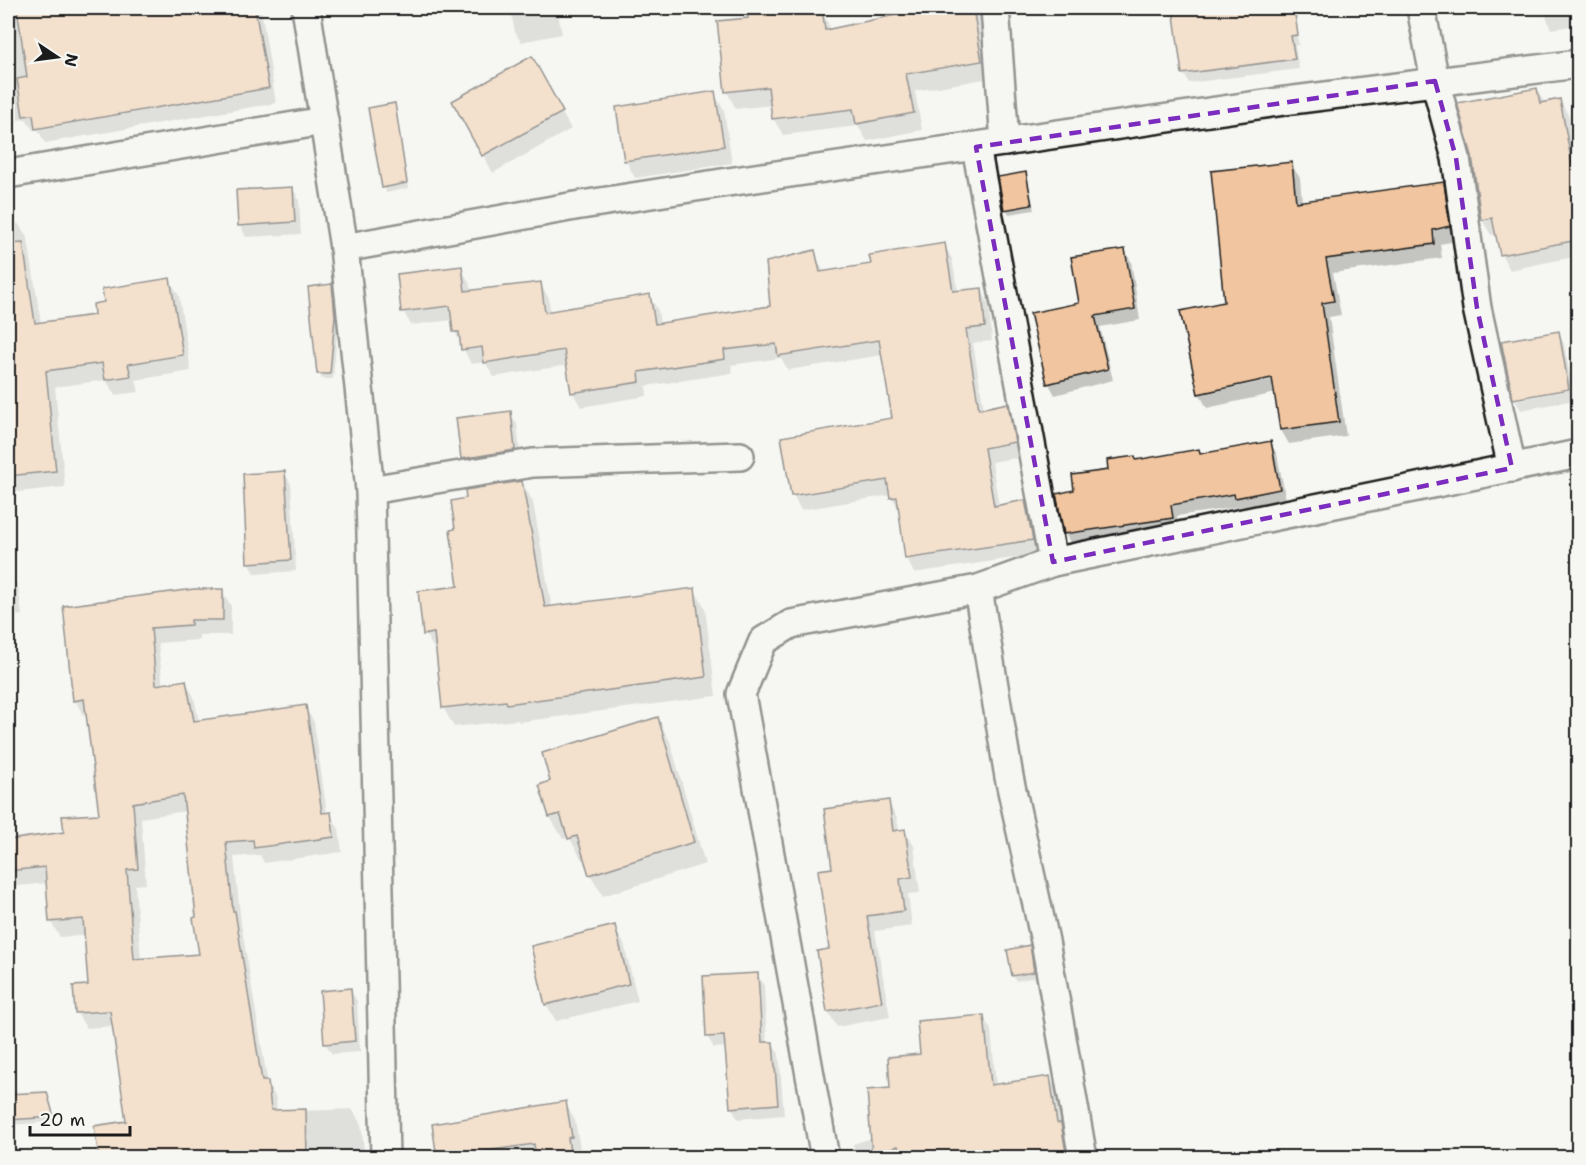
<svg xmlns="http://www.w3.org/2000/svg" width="1586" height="1165" viewBox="0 0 1586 1165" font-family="'Shantell Sans',sans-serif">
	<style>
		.shadow { fill: #0003; fill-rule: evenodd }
		.building { fill: #f0c59f; stroke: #1c1c1c; stroke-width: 1.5; fill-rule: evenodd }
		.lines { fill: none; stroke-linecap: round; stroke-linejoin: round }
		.street-casing { stroke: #1c1c1c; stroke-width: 32 }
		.street { stroke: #f6f6f2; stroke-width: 27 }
		.marked { fill: none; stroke: #7b2cbf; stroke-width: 4.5; stroke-dasharray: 12 8; stroke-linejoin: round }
	</style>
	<rect width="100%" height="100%" fill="#f6f6f2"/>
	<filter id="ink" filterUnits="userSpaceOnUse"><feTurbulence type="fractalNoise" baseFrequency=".0167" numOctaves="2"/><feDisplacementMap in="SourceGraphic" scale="12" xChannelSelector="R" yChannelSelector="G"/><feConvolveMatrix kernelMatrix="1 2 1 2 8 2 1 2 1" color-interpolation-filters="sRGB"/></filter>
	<g filter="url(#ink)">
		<g class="shadow">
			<path d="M 8,8 L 261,8 L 276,103 L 45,143 L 38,130 L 33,130 L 26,119 L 8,121 Z"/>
			<path d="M 510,8 L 557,8 L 562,34 L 521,42 L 515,32 Z"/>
			<path d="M 748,8 L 805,8 L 807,11 L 821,9 L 831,30 L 890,17 L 885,8 L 979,8 L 990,78 L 915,91 L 922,130 L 867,141 L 858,126 L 783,135 L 773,118 L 772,105 L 736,109 L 727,92 L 718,22 L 750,19 Z"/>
			<path d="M 1174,8 L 1291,8 L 1299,45 L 1295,45 L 1299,69 L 1189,83 L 1184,74 Z"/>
			<path d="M 1543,8 L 1578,8 L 1578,25 L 1551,29 Z"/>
			<path d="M 531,58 L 571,129 L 493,173 L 454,102 Z"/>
			<path d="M 1537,90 L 1545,104 L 1560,101 L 1569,116 L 1578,173 L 1578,256 L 1510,270 L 1501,254 L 1497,234 L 1491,235 L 1482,220 L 1473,156 Z"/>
			<path d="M 714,93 L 724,110 L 732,163 L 635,178 L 626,161 Z"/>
			<path d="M 394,105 L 409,188 L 386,193 L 370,110 Z"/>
			<path d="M 1291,164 L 1300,178 L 1302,203 L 1443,184 L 1451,198 L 1457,241 L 1440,244 L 1442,258 L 1333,273 L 1341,315 L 1329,317 L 1346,436 L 1289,444 L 1281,430 L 1276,393 L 1207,408 L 1199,393 L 1226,303 ZM 1279,375 L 1280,378 L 1202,394 L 1202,391 Z"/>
			<path d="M 1025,173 L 1034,210 L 1009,214 L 1006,209 Z"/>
			<path d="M 293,188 L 299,200 L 301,234 L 246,237 L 240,225 Z"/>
			<path d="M 18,223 L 28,239 L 41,323 L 96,316 L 106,303 L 170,280 L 179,296 L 191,371 L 136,380 L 139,392 L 115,395 L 106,380 L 55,387 L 65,487 L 8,493 L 8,225 Z"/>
			<path d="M 944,244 L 952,259 L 958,292 L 981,290 L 989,304 L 992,341 L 973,343 L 984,410 L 1007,405 L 1015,419 L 1022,457 L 992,462 L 999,507 L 1025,502 L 1033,516 L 1040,554 L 914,573 L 906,558 L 900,512 L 891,495 L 801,510 L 793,496 L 783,438 L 894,419 L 883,355 L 788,370 L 781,358 L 731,365 L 733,373 L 646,386 L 647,396 L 581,407 L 573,393 L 568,365 L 494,377 L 485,362 L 471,364 L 455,332 L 453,320 L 411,325 L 403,311 L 461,268 L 469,282 L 471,292 L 540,284 L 549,298 L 550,312 L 649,296 L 658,310 L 660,324 L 772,307 L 814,252 L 824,273 L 872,265 Z"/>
			<path d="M 1124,250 L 1131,261 L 1140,320 L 1100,327 L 1113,380 L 1055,395 L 1049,384 L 1081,304 Z"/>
			<path d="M 331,286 L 338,322 L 333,379 L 322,379 L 319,373 Z"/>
			<path d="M 1558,333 L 1564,344 L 1572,386 L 1516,397 L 1516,400 L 1573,389 L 1575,400 L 1521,410 L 1514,398 Z"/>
			<path d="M 510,413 L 517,424 L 521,461 L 469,470 L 463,458 Z"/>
			<path d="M 1270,443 L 1277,454 L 1286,500 L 1177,516 L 1179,529 L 1072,545 L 1065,534 L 1076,491 L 1110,471 L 1137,462 L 1199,450 L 1202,456 Z"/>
			<path d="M 284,472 L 291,484 L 296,571 L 255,574 L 249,563 L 244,475 Z"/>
			<path d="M 522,482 L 533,502 L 552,608 L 694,589 L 705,608 L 716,696 L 519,722 L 518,720 L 454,727 L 443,707 L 437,653 L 425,634 L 460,587 Z"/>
			<path d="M 11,574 L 18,586 L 22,615 L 8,617 L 8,575 Z"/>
			<path d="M 222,591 L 231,606 L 231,635 L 199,635 L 199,640 L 158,643 L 163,686 L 186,682 L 194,697 L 199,722 L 305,707 L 314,722 L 327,814 L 330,814 L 339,829 L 342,852 L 264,863 L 260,855 L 234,857 L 241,923 L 268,1084 L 276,1098 L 277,1112 L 352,1109 L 361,1124 L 365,1158 L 100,1158 L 128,1122 L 114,1026 L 86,1028 L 77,1013 L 75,988 L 89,986 L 85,935 L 60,937 L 51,922 L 48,883 L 8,887 L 8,841 L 65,834 L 100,815 L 87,715 L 83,715 L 75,700 L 64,607 ZM 186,811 L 201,955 L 141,960 L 135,885 L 146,884 L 141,818 Z"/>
			<path d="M 657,719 L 670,741 L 705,864 L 603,896 L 590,874 L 585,859 L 582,860 L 569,837 L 563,839 L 550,817 L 552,782 Z"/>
			<path d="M 888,802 L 897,818 L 899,831 L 905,831 L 914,846 L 920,893 L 908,894 L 912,926 L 875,931 L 890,1017 L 837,1027 L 828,1011 L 834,869 Z"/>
			<path d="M 614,927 L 624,944 L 638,1001 L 556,1021 L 546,1004 Z"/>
			<path d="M 1029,947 L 1036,977 L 1016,981 L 1013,975 Z"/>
			<path d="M 757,974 L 764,986 L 767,1044 L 773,1043 L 779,1054 L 784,1115 L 738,1119 L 732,1108 L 727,1047 L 714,1048 L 707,1036 Z"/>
			<path d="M 350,990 L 357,1001 L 360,1052 L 332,1054 L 325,1043 Z"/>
			<path d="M 983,1017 L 991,1030 L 996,1085 L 1049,1077 L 1057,1090 L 1062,1128 L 1072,1158 L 856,1158 L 853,1144 L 872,1138 L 892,1089 L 922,1055 Z"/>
			<path d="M 46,1094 L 55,1122 L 8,1125 L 8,1097 Z"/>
			<path d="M 565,1103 L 575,1120 L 581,1154 L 576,1155 L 577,1158 L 439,1158 Z"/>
		</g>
		<g class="building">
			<path d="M 17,8 L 255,8 L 269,88 L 35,129 L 33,115 L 23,116 L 17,79 L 27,77 Z"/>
			<path d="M 747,8 L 822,8 L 825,30 L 905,13 L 904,8 L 973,8 L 982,61 L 906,74 L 914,113 L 856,124 L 853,109 L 772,119 L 768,87 L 725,92 L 717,21 L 748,18 Z"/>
			<path d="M 1173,8 L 1294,8 L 1298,35 L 1291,36 L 1295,59 L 1182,74 Z"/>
			<path d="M 532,56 L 563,112 L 482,156 L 452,101 Z"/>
			<path d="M 1537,88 L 1540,103 L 1560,99 L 1572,165 L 1575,165 L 1578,184 L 1578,240 L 1500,255 L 1492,218 L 1481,220 L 1472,156 L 1457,103 Z"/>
			<path d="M 715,91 L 724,146 L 624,161 L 616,107 Z"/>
			<path d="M 395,103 L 407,183 L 382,188 L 368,108 Z"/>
			<path d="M 1292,162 L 1296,202 L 1444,182 L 1450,226 L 1433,230 L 1434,244 L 1326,259 L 1334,301 L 1322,303 L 1339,422 L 1280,430 L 1272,378 L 1198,394 L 1180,311 L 1224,302 L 1211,171 Z"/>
			<path d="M 1026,172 L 1032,205 L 1004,210 L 998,177 Z"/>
			<path d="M 293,187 L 295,222 L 238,226 L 236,190 Z"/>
			<path d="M 23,243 L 35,323 L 94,315 L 93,304 L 104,302 L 102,289 L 170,278 L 183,355 L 128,364 L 131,376 L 105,380 L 102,363 L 46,371 L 56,471 L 8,476 L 8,244 Z"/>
			<path d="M 945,243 L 953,291 L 982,288 L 985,327 L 966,329 L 979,409 L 1008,403 L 1015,442 L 984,448 L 994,506 L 1025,500 L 1033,540 L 905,559 L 897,497 L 890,498 L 887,480 L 791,496 L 781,437 L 892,418 L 879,340 L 778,356 L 776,344 L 724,350 L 725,359 L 639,372 L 640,382 L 571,393 L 564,350 L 484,363 L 482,347 L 461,350 L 459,332 L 453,332 L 450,306 L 401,312 L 397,274 L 462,266 L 465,291 L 541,282 L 545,312 L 650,294 L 655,324 L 770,306 L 766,262 L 815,250 L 820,272 L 871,264 L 869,255 Z"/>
			<path d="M 1125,249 L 1135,309 L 1095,316 L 1108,369 L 1047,384 L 1030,313 L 1079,303 L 1071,257 Z"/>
			<path d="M 332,284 L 335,316 L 330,374 L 317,374 L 308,287 Z"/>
			<path d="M 1559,331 L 1569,389 L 1513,399 L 1501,341 Z"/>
			<path d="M 511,411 L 515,450 L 461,459 L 456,418 Z"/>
			<path d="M 1271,441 L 1280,489 L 1235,498 L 1234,494 L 1171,505 L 1173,518 L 1064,534 L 1056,494 L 1074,490 L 1072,475 L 1108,470 L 1107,460 L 1135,456 L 1136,460 L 1199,449 L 1200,454 Z"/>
			<path d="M 285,471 L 291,560 L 247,563 L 243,474 Z"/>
			<path d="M 522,481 L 545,607 L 695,588 L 706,677 L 507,704 L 506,701 L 442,708 L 434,633 L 423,635 L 418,591 L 458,586 L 450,530 L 455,529 L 451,501 L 466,498 L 465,490 Z"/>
			<path d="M 194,589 L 223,589 L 223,620 L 191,620 L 191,625 L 151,628 L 156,685 L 186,680 L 194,721 L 306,705 L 322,813 L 331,812 L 334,837 L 254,848 L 253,840 L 226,842 L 233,911 L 235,911 L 262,1081 L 268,1081 L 271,1110 L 306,1109 L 307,1158 L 151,1158 L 151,1150 L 99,1158 L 94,1126 L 126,1121 L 110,1011 L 75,1013 L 73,986 L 88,985 L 83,919 L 49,922 L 45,867 L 8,871 L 8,840 L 64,832 L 62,816 L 99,814 L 84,699 L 73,701 L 63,606 ZM 183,795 L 196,917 L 193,918 L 199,954 L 134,959 L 127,870 L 138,869 L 133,803 Z"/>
			<path d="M 658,717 L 694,842 L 589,875 L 577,836 L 568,839 L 560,814 L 549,817 L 539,785 L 550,781 L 542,753 Z"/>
			<path d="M 889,800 L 893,831 L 905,829 L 912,877 L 900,879 L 904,911 L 867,916 L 882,1002 L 827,1012 L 817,951 L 829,949 L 818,870 L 832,868 L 824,809 Z"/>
			<path d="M 615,925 L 629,984 L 545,1005 L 531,946 Z"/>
			<path d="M 1030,945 L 1034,972 L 1012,976 L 1007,950 Z"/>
			<path d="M 758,973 L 762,1042 L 773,1042 L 778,1104 L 730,1108 L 724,1036 L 706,1037 L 703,976 Z"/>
			<path d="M 351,988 L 355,1041 L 324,1044 L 320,991 Z"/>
			<path d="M 984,1015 L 991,1085 L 1050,1076 L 1057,1123 L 1061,1123 L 1067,1158 L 901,1158 L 898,1146 L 872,1155 L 867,1090 L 890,1088 L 888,1057 L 920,1054 L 917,1021 Z"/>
			<path d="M 47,1092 L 54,1117 L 8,1120 L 8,1094 Z"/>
			<path d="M 566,1101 L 572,1137 L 568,1138 L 571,1158 L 536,1158 L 534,1144 L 437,1158 L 432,1124 Z"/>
		</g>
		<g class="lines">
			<defs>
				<g id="street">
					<path d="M 306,8 L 344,248 L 370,490 L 385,1158"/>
					<path d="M 995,8 L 1005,142"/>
					<path d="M 1421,8 L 1435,81 L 1456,158 L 1477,308 L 1512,468"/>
					<path d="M 976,147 L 1053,562"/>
					<path d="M 8,174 L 324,121"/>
					<path d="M 344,248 L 575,206 L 728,182 L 1285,101 L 1578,64"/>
					<path d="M 370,490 L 533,463 L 740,456"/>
					<path d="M 978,589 L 1009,777 L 1045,941 L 1083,1158"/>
					<path d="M 825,1158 L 741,694 L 763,641 L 791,624 L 978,589 L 1053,562 L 1578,454"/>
				</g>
			</defs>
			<use href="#street" class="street-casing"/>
			<use href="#street" class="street"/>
		</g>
	</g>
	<path d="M0 0H1586V1165H0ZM 1435,81 L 1456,158 L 1477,308 L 1512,468 L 1053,562 L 976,147 Z" fill="#f6f6f2" fill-opacity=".55" fill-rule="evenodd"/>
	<path class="marked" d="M 1435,81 L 1456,158 L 1477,308 L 1512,468 L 1053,562 L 976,147 Z"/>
	<rect width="1586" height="1165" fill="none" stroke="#f6f6f2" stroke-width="30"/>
	<rect x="15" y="15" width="1556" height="1135" fill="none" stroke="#1c1c1c" stroke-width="2" filter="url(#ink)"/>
	<g transform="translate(57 57) rotate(103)" stroke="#f6f6f2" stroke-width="4.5" paint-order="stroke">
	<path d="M0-4.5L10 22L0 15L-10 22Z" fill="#1c1c1c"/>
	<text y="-9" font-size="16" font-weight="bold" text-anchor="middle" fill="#1c1c1c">N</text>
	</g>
	<path d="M30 1126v9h100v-9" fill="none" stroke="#1c1c1c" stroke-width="3"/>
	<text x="39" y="1126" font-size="18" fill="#1c1c1c" stroke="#f6f6f2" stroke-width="4.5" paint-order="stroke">20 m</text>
</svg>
